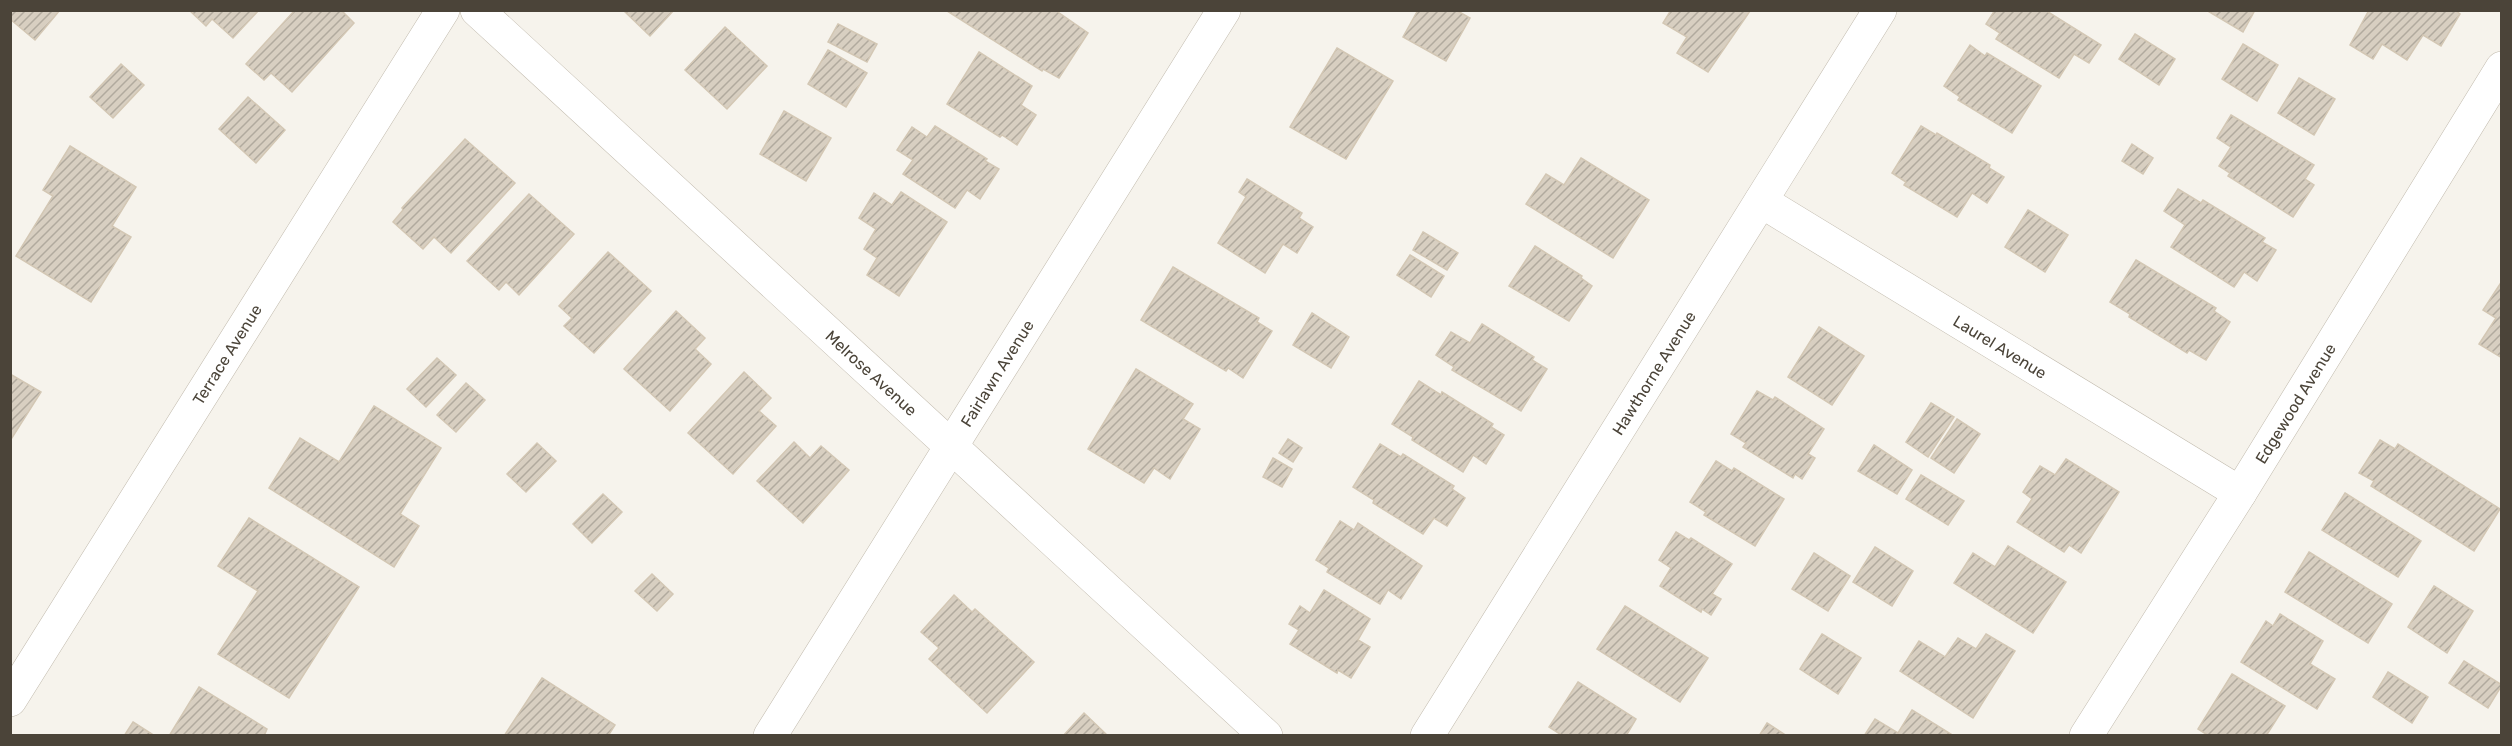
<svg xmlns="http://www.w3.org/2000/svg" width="2512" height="746" viewBox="0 0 2512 746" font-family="Rubik,sans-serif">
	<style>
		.building { fill: url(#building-hatch); stroke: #d3c7b4; stroke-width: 1.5 }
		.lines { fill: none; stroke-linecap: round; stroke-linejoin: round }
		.minor-casing { stroke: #c2bbae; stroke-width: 34 }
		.minor { stroke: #fff; stroke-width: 33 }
		.labels { text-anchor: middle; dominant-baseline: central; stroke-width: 4.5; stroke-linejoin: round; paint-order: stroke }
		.street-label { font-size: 16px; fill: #4b4439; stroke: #fff }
	</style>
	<defs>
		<pattern id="building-hatch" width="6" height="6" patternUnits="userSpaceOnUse" patternTransform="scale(1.5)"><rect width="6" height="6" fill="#d8cfc1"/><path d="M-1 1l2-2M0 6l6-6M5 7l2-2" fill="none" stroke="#b1aa9e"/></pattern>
	</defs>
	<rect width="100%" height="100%" fill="#f6f3ec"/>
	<g class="building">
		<path d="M 10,10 L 60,10 L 35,40 L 10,19 Z"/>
		<path d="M 189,10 L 259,10 L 233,38 L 212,19 L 206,26 Z"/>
		<path d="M 295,10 L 341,10 L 354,23 L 292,92 L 271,73 L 264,80 L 246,64 Z"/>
		<path d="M 623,10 L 674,10 L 650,36 Z"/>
		<path d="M 1055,10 L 1088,33 L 1059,78 L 1043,69 L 1042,71 L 947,11 Z"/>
		<path d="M 1418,10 L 1456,10 L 1470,18 L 1446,61 L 1403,37 Z"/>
		<path d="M 1671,10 L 1750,10 L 1750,11 L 1708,72 L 1677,53 L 1687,37 L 1663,23 Z"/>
		<path d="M 1995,10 L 2045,10 L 2101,45 L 2089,63 L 2074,54 L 2059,78 L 1996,39 L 2000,33 L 1986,24 Z"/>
		<path d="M 2206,10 L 2255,10 L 2243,32 Z"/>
		<path d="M 2369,10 L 2455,10 L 2460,14 L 2441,46 L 2423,35 L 2407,60 L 2382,44 L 2373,59 L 2350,45 Z"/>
		<path d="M 838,24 L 877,44 L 867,62 L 828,42 Z"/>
		<path d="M 725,27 L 767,66 L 727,109 L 685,70 Z"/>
		<path d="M 2135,34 L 2175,59 L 2159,85 L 2119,59 Z"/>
		<path d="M 2243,44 L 2278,65 L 2257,101 L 2222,79 Z"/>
		<path d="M 1970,45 L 1985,56 L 1987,53 L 2041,86 L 2012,133 L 1958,100 L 1960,97 L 1944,86 Z"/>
		<path d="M 1337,48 L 1393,81 L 1346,159 L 1290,127 Z"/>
		<path d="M 828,50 L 867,73 L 846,107 L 808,84 Z"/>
		<path d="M 979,52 L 1032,86 L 1021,105 L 1036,115 L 1017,145 L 1002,135 L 1000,137 L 947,104 Z"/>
		<path d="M 121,64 L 144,85 L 113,118 L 90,97 Z"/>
		<path d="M 2299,78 L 2335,99 L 2314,135 L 2278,113 Z"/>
		<path d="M 248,97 L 285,130 L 256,163 L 219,129 Z"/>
		<path d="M 784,111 L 831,138 L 806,181 L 760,154 Z"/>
		<path d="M 2231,115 L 2314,165 L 2305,179 L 2314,185 L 2293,217 L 2228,176 L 2230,173 L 2219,166 L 2231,147 L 2217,138 Z"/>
		<path d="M 935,126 L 987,159 L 985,161 L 999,169 L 980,199 L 967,190 L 955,208 L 903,174 L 913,160 L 897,150 L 912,127 L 927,137 Z"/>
		<path d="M 1921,126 L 1936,135 L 1937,133 L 1990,165 L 1989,168 L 2004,177 L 1987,203 L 1972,193 L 1957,217 L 1904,185 L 1906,182 L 1892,173 Z"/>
		<path d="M 465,139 L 515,183 L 451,253 L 434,237 L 423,249 L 393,222 L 403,210 L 402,208 Z"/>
		<path d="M 2132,144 L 2153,158 L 2143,174 L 2122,161 Z"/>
		<path d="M 70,146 L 136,187 L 112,226 L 131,237 L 91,302 L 16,256 L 53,196 L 43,190 Z"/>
		<path d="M 1581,158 L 1649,200 L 1613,258 L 1526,204 L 1546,174 L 1564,185 Z"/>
		<path d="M 1247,179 L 1302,213 L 1299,218 L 1313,227 L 1297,253 L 1283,244 L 1265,273 L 1218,243 L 1246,197 L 1239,192 Z"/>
		<path d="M 2178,189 L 2201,203 L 2203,200 L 2265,238 L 2262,242 L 2276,250 L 2257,281 L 2244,272 L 2234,287 L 2171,247 L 2185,225 L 2164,211 Z"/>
		<path d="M 901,192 L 947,222 L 899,296 L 867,275 L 877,258 L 864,249 L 876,229 L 859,218 L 874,193 L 892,205 Z"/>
		<path d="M 529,194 L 574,234 L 519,295 L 506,282 L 499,290 L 467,261 Z"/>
		<path d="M 2028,210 L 2068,235 L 2045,272 L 2005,247 Z"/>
		<path d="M 1423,232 L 1458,253 L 1447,270 L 1413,250 Z"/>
		<path d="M 1535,246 L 1582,276 L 1581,278 L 1592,286 L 1569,321 L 1509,286 Z"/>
		<path d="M 608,252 L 651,291 L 594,353 L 564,326 L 572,318 L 559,306 Z"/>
		<path d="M 1410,255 L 1444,276 L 1431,297 L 1397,275 Z"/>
		<path d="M 2136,260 L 2216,308 L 2214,311 L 2230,322 L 2206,360 L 2189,350 L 2187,353 L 2129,317 L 2130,314 L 2110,302 Z"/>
		<path d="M 1173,267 L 1259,318 L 1257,322 L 1272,331 L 1243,378 L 1228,368 L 1226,371 L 1141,320 Z"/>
		<path d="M 2502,281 L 2502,358 L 2479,344 L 2496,318 L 2483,310 Z"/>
		<path d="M 676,311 L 705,338 L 695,349 L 711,364 L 670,411 L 624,369 Z"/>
		<path d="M 1312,313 L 1349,337 L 1331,368 L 1293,345 Z"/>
		<path d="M 1482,324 L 1534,357 L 1532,360 L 1547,369 L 1521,411 L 1452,370 L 1454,367 L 1436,355 L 1451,332 L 1470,343 Z"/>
		<path d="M 1819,327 L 1864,356 L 1832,405 L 1788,377 Z"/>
		<path d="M 437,358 L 456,375 L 426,407 L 407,389 Z"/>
		<path d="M 1136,369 L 1193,404 L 1183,419 L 1200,429 L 1170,479 L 1154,468 L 1144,483 L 1088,449 Z"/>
		<path d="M 744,372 L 771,398 L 759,411 L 776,426 L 733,474 L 688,433 Z"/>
		<path d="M 10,374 L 41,392 L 10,441 Z"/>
		<path d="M 1419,381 L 1441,395 L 1442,392 L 1493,424 L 1491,427 L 1504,435 L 1486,464 L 1473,455 L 1463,472 L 1412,440 L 1413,437 L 1392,424 Z"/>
		<path d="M 466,383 L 485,400 L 456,432 L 437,415 Z"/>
		<path d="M 1757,391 L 1773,400 L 1775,397 L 1824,429 L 1808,454 L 1815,458 L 1802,479 L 1795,474 L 1793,478 L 1743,447 L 1746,443 L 1731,434 Z"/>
		<path d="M 1931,403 L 1954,417 L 1928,457 L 1906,442 Z"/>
		<path d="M 374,406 L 441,448 L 400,514 L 419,526 L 394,567 L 269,488 L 300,438 L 339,462 Z"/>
		<path d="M 1957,419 L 1980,434 L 1954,473 L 1931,458 Z"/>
		<path d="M 1288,439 L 1302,448 L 1293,462 L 1279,453 Z"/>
		<path d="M 2380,440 L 2395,449 L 2398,444 L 2500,509 L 2474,551 L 2371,486 L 2374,481 L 2359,473 Z"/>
		<path d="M 794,442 L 810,458 L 821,446 L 849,470 L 803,523 L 757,481 Z"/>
		<path d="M 537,443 L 556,461 L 526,492 L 507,474 Z"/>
		<path d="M 1380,444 L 1401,457 L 1403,454 L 1454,486 L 1452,489 L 1465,498 L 1447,526 L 1434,518 L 1423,534 L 1373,503 L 1374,500 L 1353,487 Z"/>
		<path d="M 1874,445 L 1912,470 L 1897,494 L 1858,471 Z"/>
		<path d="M 1273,458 L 1292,469 L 1282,487 L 1263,477 Z"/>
		<path d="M 2066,459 L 2119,492 L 2081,553 L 2069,545 L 2064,552 L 2017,522 L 2032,499 L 2023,492 L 2040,466 L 2055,475 Z"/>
		<path d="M 1716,461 L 1732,471 L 1734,468 L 1784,499 L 1755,546 L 1704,515 L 1706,512 L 1690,502 Z"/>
		<path d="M 1921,475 L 1964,501 L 1948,525 L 1906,499 Z"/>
		<path d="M 2345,493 L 2421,541 L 2398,577 L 2322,530 Z"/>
		<path d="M 603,494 L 622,512 L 592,543 L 573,524 Z"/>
		<path d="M 249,518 L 359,587 L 289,698 L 218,654 L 258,591 L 218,566 Z"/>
		<path d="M 1340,521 L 1354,530 L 1358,523 L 1422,566 L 1401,599 L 1388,590 L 1380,604 L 1327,572 L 1329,568 L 1316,560 Z"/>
		<path d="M 1676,532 L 1689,540 L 1691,538 L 1732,564 L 1712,594 L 1721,599 L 1711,615 L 1702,609 L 1701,612 L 1660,586 L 1671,568 L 1659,560 Z"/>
		<path d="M 2008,546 L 2066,582 L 2033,633 L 1954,583 L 1973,553 L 1995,567 Z"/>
		<path d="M 1875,547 L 1913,571 L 1892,606 L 1853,582 Z"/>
		<path d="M 2309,552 L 2392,604 L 2368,643 L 2285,592 Z"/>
		<path d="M 1814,553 L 1850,576 L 1828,611 L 1792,589 Z"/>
		<path d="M 652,574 L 673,594 L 657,611 L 635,591 Z"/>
		<path d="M 2434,586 L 2473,611 L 2447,653 L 2408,627 Z"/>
		<path d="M 1324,590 L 1370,619 L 1358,640 L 1370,647 L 1351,678 L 1338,670 L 1337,673 L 1290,644 L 1299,630 L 1289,624 L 1300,606 L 1310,613 Z"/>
		<path d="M 954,595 L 972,612 L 975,609 L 1034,662 L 987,713 L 929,659 L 939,648 L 921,632 Z"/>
		<path d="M 1625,606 L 1708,658 L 1680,702 L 1597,649 Z"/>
		<path d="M 2280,614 L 2323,641 L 2310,664 L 2335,679 L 2317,709 L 2241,662 L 2266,621 L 2273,626 Z"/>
		<path d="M 1822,634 L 1861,658 L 1838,694 L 1800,669 Z"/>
		<path d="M 1986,634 L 2015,651 L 1973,718 L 1900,671 L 1919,641 L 1945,657 L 1958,638 L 1976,649 Z"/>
		<path d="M 2464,661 L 2502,685 L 2488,708 L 2449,683 Z"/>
		<path d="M 2388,672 L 2428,697 L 2412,723 L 2373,697 Z"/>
		<path d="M 2232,674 L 2285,706 L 2266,736 L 2209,736 L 2198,729 Z"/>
		<path d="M 542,678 L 615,725 L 608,736 L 504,736 Z"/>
		<path d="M 1578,682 L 1636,719 L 1626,736 L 1563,736 L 1549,727 Z"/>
		<path d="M 199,687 L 267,729 L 264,736 L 169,736 Z"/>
		<path d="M 1912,710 L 1954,736 L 1864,736 L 1875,719 L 1898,733 Z"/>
		<path d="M 1084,713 L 1108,736 L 1063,736 Z"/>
		<path d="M 133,722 L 155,736 L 124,736 Z"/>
		<path d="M 1767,723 L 1787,736 L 1759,736 Z"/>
	</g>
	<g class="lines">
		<defs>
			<g id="minor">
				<path id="s1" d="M 477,10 L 1266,736"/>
				<path id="s2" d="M 1761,201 L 2240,493"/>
				<path id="s3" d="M 10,700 L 443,10"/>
				<path id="s4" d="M 770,736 L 1224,10"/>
				<path id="s5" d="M 1427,736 L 1880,10"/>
				<path id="s6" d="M 2086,736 L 2240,493 L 2502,68"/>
			</g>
		</defs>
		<use href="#minor" class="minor-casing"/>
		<use href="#minor" class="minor"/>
	</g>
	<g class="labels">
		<g class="street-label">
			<text stroke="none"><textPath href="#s2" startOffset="280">Laurel Avenue</textPath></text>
			<text stroke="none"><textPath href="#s3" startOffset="408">Terrace Avenue</textPath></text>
			<text stroke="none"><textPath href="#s1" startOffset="536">Melrose Avenue</textPath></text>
			<text stroke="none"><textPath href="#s4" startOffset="428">Fairlawn Avenue</textPath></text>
			<text stroke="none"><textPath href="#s5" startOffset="428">Hawthorne Avenue</textPath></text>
			<text stroke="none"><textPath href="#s6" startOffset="393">Edgewood Avenue</textPath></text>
		</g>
	</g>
	<rect width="2512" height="746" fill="none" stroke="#4b4439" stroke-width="24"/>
</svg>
